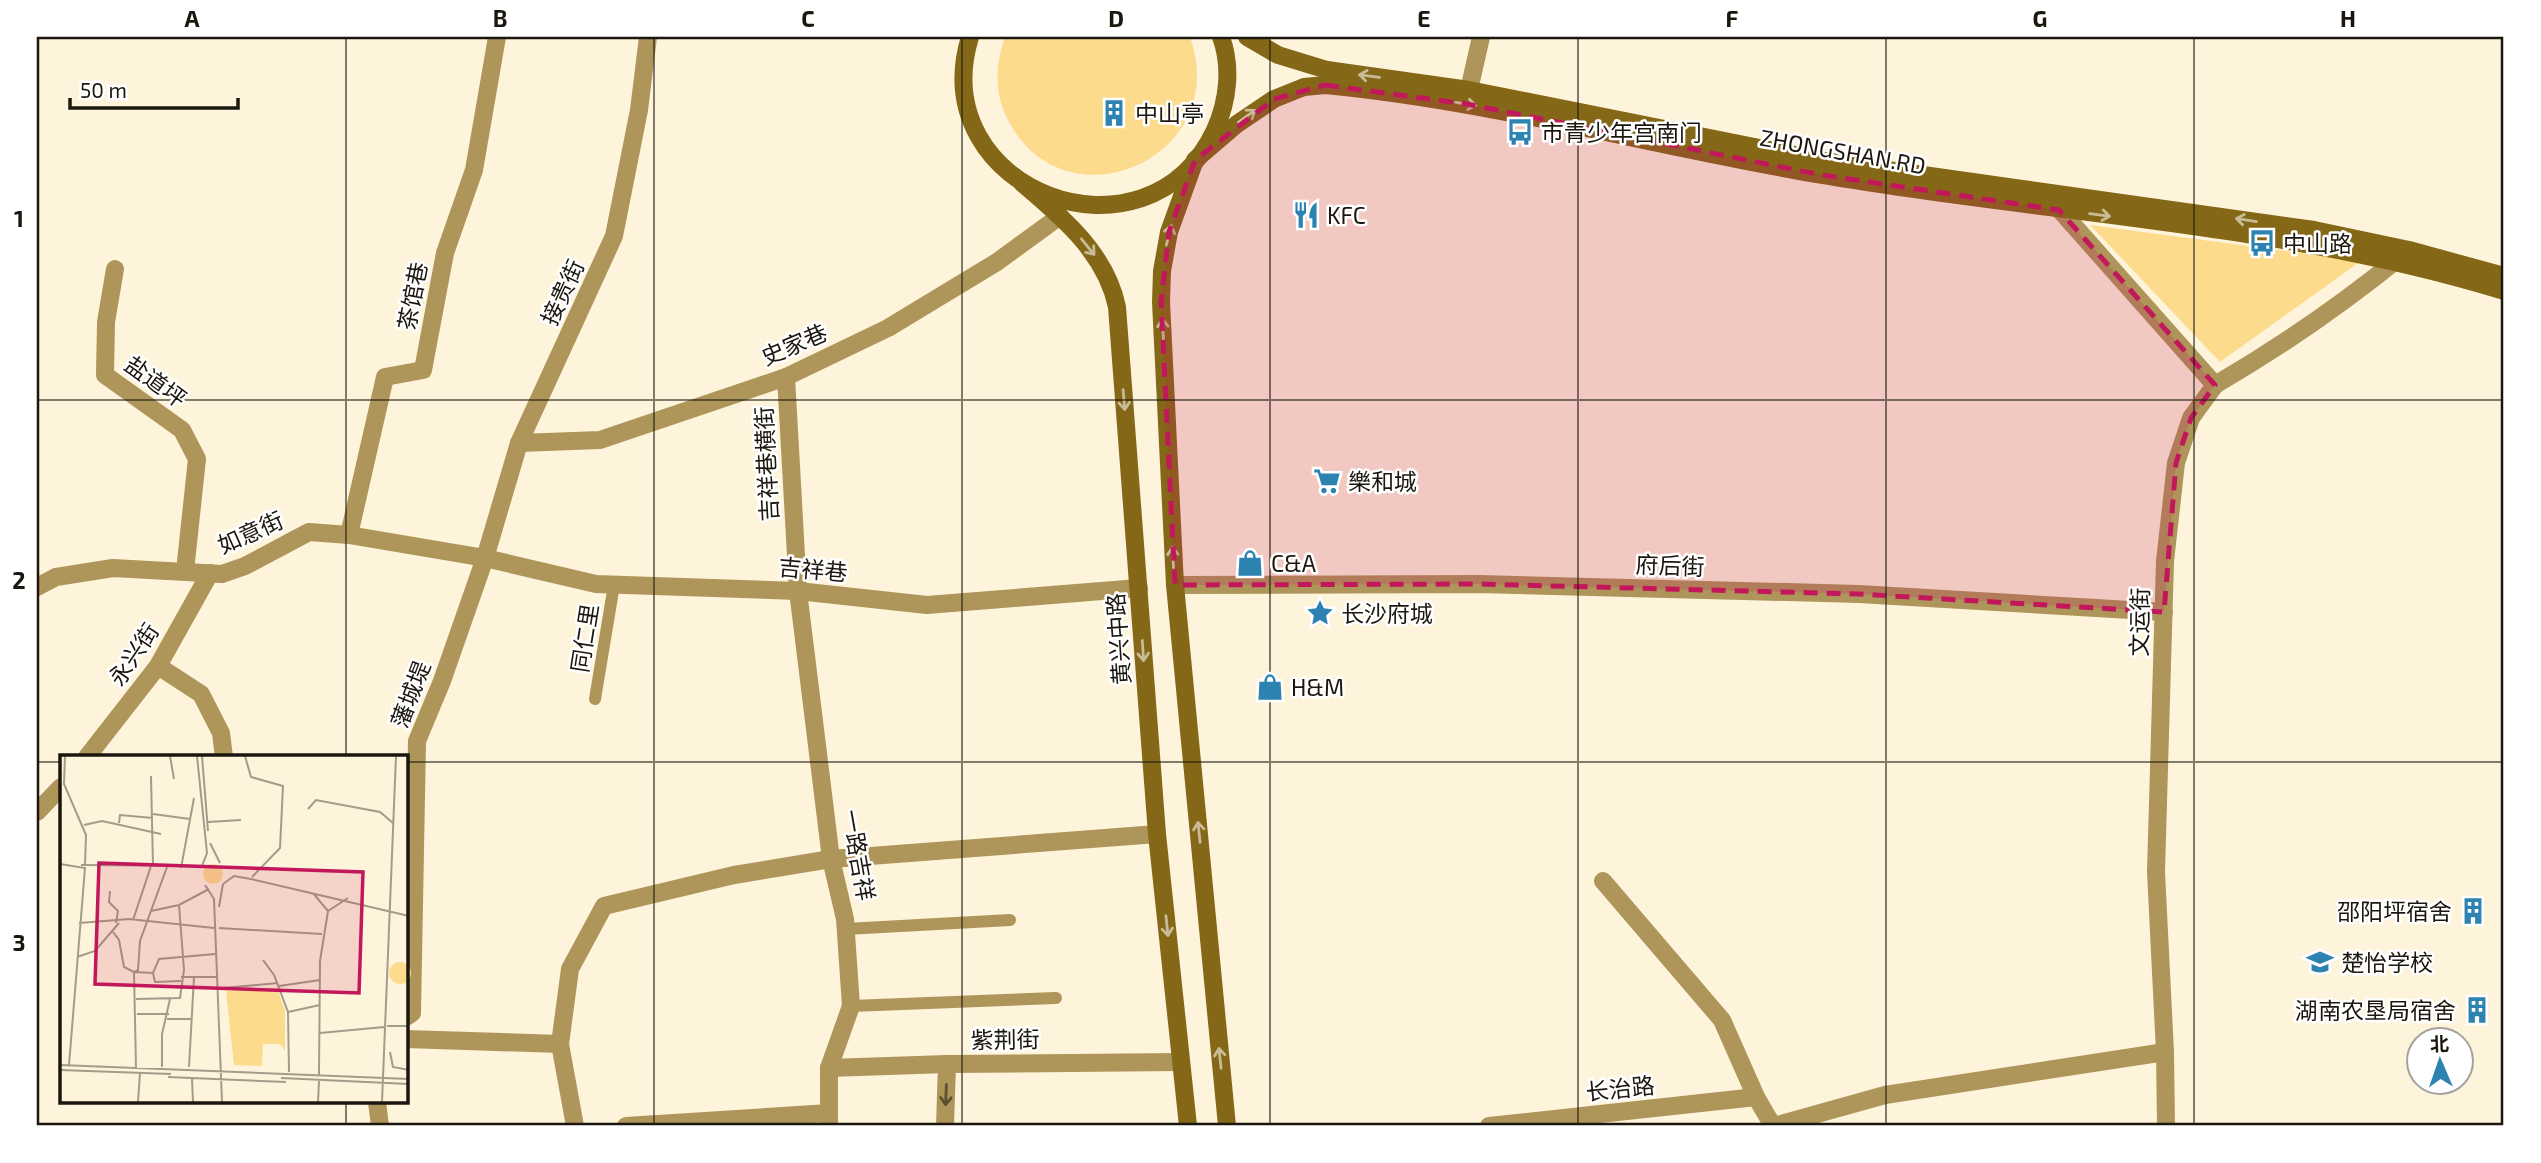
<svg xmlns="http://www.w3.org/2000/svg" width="2541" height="1163" viewBox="0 0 2541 1163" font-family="'Exo 2','Noto Sans SC',sans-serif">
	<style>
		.green { fill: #fddb8d }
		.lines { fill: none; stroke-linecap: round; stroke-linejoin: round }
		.lane { stroke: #ae955a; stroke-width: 12 }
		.street { stroke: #ae955a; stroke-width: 18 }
		.secondary { stroke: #856817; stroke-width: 18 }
		.oneway { stroke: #c8bb97 }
		.oneway2 { stroke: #5d5031 }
		.marked { fill: #c2185b; fill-opacity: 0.2; stroke: #c2185b; stroke-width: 5; stroke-dasharray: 14 9; stroke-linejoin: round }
		.grid { fill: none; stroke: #1b170f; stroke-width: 2; stroke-opacity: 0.55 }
		.labels { text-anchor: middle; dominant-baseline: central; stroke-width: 5; stroke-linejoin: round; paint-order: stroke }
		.poi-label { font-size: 23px; fill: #1b170f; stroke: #fff; text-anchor: start }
		.street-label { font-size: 23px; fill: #1b170f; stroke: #fff }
		.inset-road { fill: none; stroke: #a39c8a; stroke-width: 2 }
		.view { fill: #c2185b; fill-opacity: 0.15; stroke: #c2185b; stroke-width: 3.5 }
		.inset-edge { fill: none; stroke: #1b170f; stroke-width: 3.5 }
		.neatline { fill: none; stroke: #1b170f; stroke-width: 2.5 }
		.grid-label { font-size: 23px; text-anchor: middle; font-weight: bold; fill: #1b170f }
	</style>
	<rect width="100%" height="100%" fill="#fef4dc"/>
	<g class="green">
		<path d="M 1005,37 L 1190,37 C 1233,158 1065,231 1008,120 C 994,93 995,65 1005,37 Z"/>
		<path d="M 2090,225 L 2361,261 L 2220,362 Z"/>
	</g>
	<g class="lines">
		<g class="lane">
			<path d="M 595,699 L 614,585"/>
			<path d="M 846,929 L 1010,920"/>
			<path d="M 851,1006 L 1056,998"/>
		</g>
		<g class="street">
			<path d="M 1469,90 L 1481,37"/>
			<path d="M 2052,201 L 2215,385 L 2191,418 L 2176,463 L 2165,561 L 2156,872 L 2165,1052 L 2166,1126"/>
			<path d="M 115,269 L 106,322 L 105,375 L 182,430 L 197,459 L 185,571"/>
			<path d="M 786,377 L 798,591 L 831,859 L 845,919 L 851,1006 L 829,1068 L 829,1126"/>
			<path d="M 2215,385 C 2282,346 2344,303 2404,254"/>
			<path d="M 519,443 L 600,440 L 786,377 L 888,328 L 997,262 L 1060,216"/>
			<path d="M 349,535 L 385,377 L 423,370 L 445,253 L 474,170 L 497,37"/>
			<path d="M 1175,585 L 1479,584 L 1859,594 L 2164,612"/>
			<path d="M 37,587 L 56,577 L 113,568 L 222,574 L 245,566 L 309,532 L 349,535 L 485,558 L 596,584 L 798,591 L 927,605 L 1139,588"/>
			<path d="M 158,666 L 201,694 L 221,733 L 224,757"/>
			<path d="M 87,757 L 158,666 L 210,573"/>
			<path d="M 37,812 L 61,787"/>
			<path d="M 1603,881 L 1722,1020 L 1756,1097 L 1773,1126"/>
			<path d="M 406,1017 L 412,1013 L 417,741 L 442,681 L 485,558 L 519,443 L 614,236 L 639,110 L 648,37"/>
			<path d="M 406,1039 L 560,1044 L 570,969 L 604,906 L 734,875 L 831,859 L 1157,834"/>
			<path d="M 560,1044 L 575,1126"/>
			<path d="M 829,1068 L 947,1064 L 1181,1062"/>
			<path d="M 377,1102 L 380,1126"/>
			<path d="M 626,1126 L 829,1113"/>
			<path d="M 945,1126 L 947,1064"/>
			<path d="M 1489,1126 L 1756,1097"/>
			<path d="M 1774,1126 L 1885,1095 L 2165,1052"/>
		</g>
		<g class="secondary">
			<path d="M 970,37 C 923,191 1147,275 1215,130 C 1228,101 1232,67 1221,37"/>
			<path d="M 1247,37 L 1278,55 L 1327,70 L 1469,90 L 1824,161 L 2314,230 L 2409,250 L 2504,276"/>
			<path d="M 1022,183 C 1062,217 1106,253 1117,307 L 1157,834 L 1188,1126"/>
			<path d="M 1227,1126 L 1175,585 L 1161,302 L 1162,271 L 1169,232 L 1195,160 L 1237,124 L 1274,99 L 1304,87 L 1325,85 C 1493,101 1656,147 1822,175 C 2049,214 2283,223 2504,291"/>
		</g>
	</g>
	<defs><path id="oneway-shaft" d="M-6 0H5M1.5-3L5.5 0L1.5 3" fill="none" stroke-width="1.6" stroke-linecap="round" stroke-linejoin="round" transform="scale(1.75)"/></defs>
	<g class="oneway">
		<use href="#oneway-shaft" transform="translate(1369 76) rotate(-172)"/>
		<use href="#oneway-shaft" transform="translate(1466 104) rotate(9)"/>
		<use href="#oneway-shaft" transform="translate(1247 116) rotate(-36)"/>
		<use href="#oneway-shaft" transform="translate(2100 215) rotate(7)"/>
		<use href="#oneway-shaft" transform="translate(2246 220) rotate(-171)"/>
		<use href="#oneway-shaft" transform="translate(1169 235) rotate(-76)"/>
		<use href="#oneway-shaft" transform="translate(1088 247) rotate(51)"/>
		<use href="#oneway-shaft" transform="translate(1163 329) rotate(-93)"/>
		<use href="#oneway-shaft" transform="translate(1124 400) rotate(85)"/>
		<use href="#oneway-shaft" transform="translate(1173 557) rotate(-93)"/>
		<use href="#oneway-shaft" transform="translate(1143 651) rotate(86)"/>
		<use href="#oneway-shaft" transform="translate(1199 832) rotate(-96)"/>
		<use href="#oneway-shaft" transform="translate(1167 926) rotate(84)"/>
		<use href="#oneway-shaft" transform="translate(1220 1058) rotate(-96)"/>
	</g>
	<use class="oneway2" href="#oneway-shaft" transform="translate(946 1095) rotate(92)"/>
	<path class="marked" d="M 1325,85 L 1467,104 L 1822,175 L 2059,210 L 2215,385 L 2191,418 L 2176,463 L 2164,612 L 1859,594 L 1479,584 L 1175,585 L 1161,302 L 1169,232 L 1195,160 L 1274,99 Z"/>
	<path class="grid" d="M 346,37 L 346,757M 654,37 L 654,1126M 962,37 L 962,1126M 1270,37 L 1270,1126M 1578,37 L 1578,1126M 1886,37 L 1886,1126M 2194,37 L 2194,1126M 37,400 L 2504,400M 37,762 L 61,762M 406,762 L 2504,762M 346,1102 L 346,1126"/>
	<defs>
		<symbol id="building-bare" viewBox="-9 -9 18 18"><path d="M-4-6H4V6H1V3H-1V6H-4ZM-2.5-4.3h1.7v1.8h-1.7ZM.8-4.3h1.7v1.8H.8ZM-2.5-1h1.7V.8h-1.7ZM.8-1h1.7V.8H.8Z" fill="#2c83b2" stroke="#fff" stroke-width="2.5" paint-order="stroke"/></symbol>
		<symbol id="bus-bare" viewBox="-9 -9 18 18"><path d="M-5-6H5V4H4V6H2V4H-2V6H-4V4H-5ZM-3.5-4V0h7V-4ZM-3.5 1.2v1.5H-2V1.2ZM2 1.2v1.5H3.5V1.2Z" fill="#2c83b2" stroke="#fff" stroke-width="2.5" paint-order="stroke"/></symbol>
		<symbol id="restaurant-bare" viewBox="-9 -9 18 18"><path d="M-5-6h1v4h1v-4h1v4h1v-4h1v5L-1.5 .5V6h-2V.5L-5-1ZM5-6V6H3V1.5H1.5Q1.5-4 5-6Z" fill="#2c83b2" stroke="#fff" stroke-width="2.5" paint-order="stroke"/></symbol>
		<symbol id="supermarket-bare" viewBox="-9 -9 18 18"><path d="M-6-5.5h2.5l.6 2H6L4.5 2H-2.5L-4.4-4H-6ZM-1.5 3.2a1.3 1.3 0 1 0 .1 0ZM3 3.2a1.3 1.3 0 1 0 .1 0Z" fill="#2c83b2" stroke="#fff" stroke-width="2.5" paint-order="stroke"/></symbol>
		<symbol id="shop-bare" viewBox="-9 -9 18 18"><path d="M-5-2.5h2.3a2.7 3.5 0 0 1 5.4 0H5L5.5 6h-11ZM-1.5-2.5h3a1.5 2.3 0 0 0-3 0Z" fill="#2c83b2" stroke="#fff" stroke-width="2.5" paint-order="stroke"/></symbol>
		<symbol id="sight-bare" viewBox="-9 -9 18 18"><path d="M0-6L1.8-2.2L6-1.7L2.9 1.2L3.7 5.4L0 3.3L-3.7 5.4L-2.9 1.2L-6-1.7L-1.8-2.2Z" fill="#2c83b2" stroke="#fff" stroke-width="2.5" paint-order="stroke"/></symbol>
		<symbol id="school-bare" viewBox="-9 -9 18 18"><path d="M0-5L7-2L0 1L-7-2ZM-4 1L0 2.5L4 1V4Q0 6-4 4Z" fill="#2c83b2" stroke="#fff" stroke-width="2.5" paint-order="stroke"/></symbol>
	</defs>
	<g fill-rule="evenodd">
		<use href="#building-bare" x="1095" y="94" width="38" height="38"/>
		<use href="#bus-bare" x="1501" y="113" width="38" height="38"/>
		<use href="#restaurant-bare" x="1287" y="196" width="38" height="38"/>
		<use href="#bus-bare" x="2243" y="224" width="38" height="38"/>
		<use href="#supermarket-bare" x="1308" y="462" width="38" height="38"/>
		<use href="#shop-bare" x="1231" y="544" width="38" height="38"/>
		<use href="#sight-bare" x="1301" y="594" width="38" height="38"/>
		<use href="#shop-bare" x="1251" y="668" width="38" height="38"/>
		<use href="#building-bare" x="2454" y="892" width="38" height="38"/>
		<use href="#school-bare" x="2301" y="943" width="38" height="38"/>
		<use href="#building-bare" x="2458" y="991" width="38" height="38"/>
	</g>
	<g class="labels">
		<g class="poi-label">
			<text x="1135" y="113">中山亭</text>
			<text x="1541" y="132">市青少年宫南门</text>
			<text x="1327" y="215">KFC</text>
			<text x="2283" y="243">中山路</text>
			<text x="1348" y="481">樂和城</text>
			<text x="1271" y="563">C&amp;A</text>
			<text x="1341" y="613">长沙府城</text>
			<text x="1291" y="687">H&amp;M</text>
			<text x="2452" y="911" text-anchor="end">邵阳坪宿舍</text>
			<text x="2341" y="962">楚怡学校</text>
			<text x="2456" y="1010" text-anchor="end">湖南农垦局宿舍</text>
		</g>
		<g class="street-label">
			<text transform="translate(1843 151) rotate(10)">ZHONGSHAN.RD</text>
			<text transform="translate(562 292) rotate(-65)">接贵街</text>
			<text transform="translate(412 296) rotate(-79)">茶馆巷</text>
			<text transform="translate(794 344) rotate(-23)">史家巷</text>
			<text transform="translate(156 381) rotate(36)">盐道坪</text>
			<text transform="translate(766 464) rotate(-93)">吉祥巷横街</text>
			<text transform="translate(250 532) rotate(-24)">如意街</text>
			<text transform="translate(1670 565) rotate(2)">府后街</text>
			<text transform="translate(813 569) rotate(5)">吉祥巷</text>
			<text transform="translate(2139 622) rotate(-89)">文运街</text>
			<text transform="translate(584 638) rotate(-81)">同仁里</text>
			<text transform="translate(1118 639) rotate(-94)">黄兴中路</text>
			<text transform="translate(133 654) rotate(-56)">永兴街</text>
			<text transform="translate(410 694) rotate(-69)">藩城堤</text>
			<text transform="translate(859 855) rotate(80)">一路吉祥</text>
			<text transform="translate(1005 1039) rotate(-1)">紫荆街</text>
			<text transform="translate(1620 1088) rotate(-6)">长治路</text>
		</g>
	</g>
	<g transform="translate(60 755)">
		<rect width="348" height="348" fill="#fef4dc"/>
		<path d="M143 119a10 10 0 1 1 20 0a10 10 0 1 1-20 0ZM329 218a11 11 0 1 1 22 0a11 11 0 1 1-22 0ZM 217,233 L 225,256 L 225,296 L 220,289 L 203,289 L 202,311 L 174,310 L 166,236 Z" fill="#fddb8d"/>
		<path class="inset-road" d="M 5,1 L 4,29 L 26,80 L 25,110M 110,1 L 114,24M 137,1 L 147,98 L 142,111M 142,1 L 148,76M 185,1 L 191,22 L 223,31 L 220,93 L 192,122M 91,21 L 93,111M 248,54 L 256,45 L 320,57 L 333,68M 93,59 L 130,64M 148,67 L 181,65M 59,68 L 60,60 L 93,63M 24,70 L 42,66 L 101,79M 150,88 L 160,108M 0,109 L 25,113 L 9,310M 21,110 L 141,111M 121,113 L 134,43M 163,129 L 174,121 L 191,124 L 349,161M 145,130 L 154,144 L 162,347M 50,136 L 49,147 L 58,156 L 56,168M 253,138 L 268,156 L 260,206 L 259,320M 159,152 L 163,129M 91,156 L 119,150 L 149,134M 268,156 L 288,143M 73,165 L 91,111M 19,168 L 69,164 L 154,173M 159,173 L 262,179M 53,177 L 59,185 L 64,212 L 74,217 L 93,218 L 99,204 L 155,199M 17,202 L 35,196 L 59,168M 203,205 L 214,220 L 228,257 L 229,317M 93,218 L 95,227 L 121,226M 121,222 L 158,222M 219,231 L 260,225M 163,233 L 218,228M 76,244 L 120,243 L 124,215 L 119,150M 228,257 L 260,250M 77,259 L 109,259M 107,264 L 131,264M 327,271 L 349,271M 260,278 L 324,272M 330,297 L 333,312 L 349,315M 0,310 L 349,324M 102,312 L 102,279 L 110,244M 129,312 L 134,222M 76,313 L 74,217 L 78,215 L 80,186 L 107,112M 0,315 L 111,319M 108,322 L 226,327M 221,323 L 349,329M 132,324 L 133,347M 78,347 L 80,318M 258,347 L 259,326M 322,347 L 336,1"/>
		<path class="view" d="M 39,108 L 303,117 L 299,238 L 35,229 Z"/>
		<rect width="348" height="348" class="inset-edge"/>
	</g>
	<rect width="2541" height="1163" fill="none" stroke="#ffffff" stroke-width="77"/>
	<g transform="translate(2440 1061) rotate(358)"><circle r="33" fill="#ffffff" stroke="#a4a29f" stroke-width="2"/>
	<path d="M0-5L12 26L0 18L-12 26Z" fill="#2c83b2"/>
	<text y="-10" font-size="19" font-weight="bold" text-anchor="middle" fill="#1b170f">北</text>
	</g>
	<path d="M70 98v10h168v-10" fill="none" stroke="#1b170f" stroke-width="3.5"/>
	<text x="80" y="98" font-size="21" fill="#1b170f" stroke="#ffffff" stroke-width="5" paint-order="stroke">50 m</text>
	<rect x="38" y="38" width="2464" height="1086" class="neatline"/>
	<g class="grid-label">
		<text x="192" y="27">A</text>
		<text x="500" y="27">B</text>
		<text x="808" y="27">C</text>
		<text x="1116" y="27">D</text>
		<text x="1424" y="27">E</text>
		<text x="1732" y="27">F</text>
		<text x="2040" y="27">G</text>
		<text x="2348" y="27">H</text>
		<text x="19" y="227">1</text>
		<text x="19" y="589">2</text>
		<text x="19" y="951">3</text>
	</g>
</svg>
